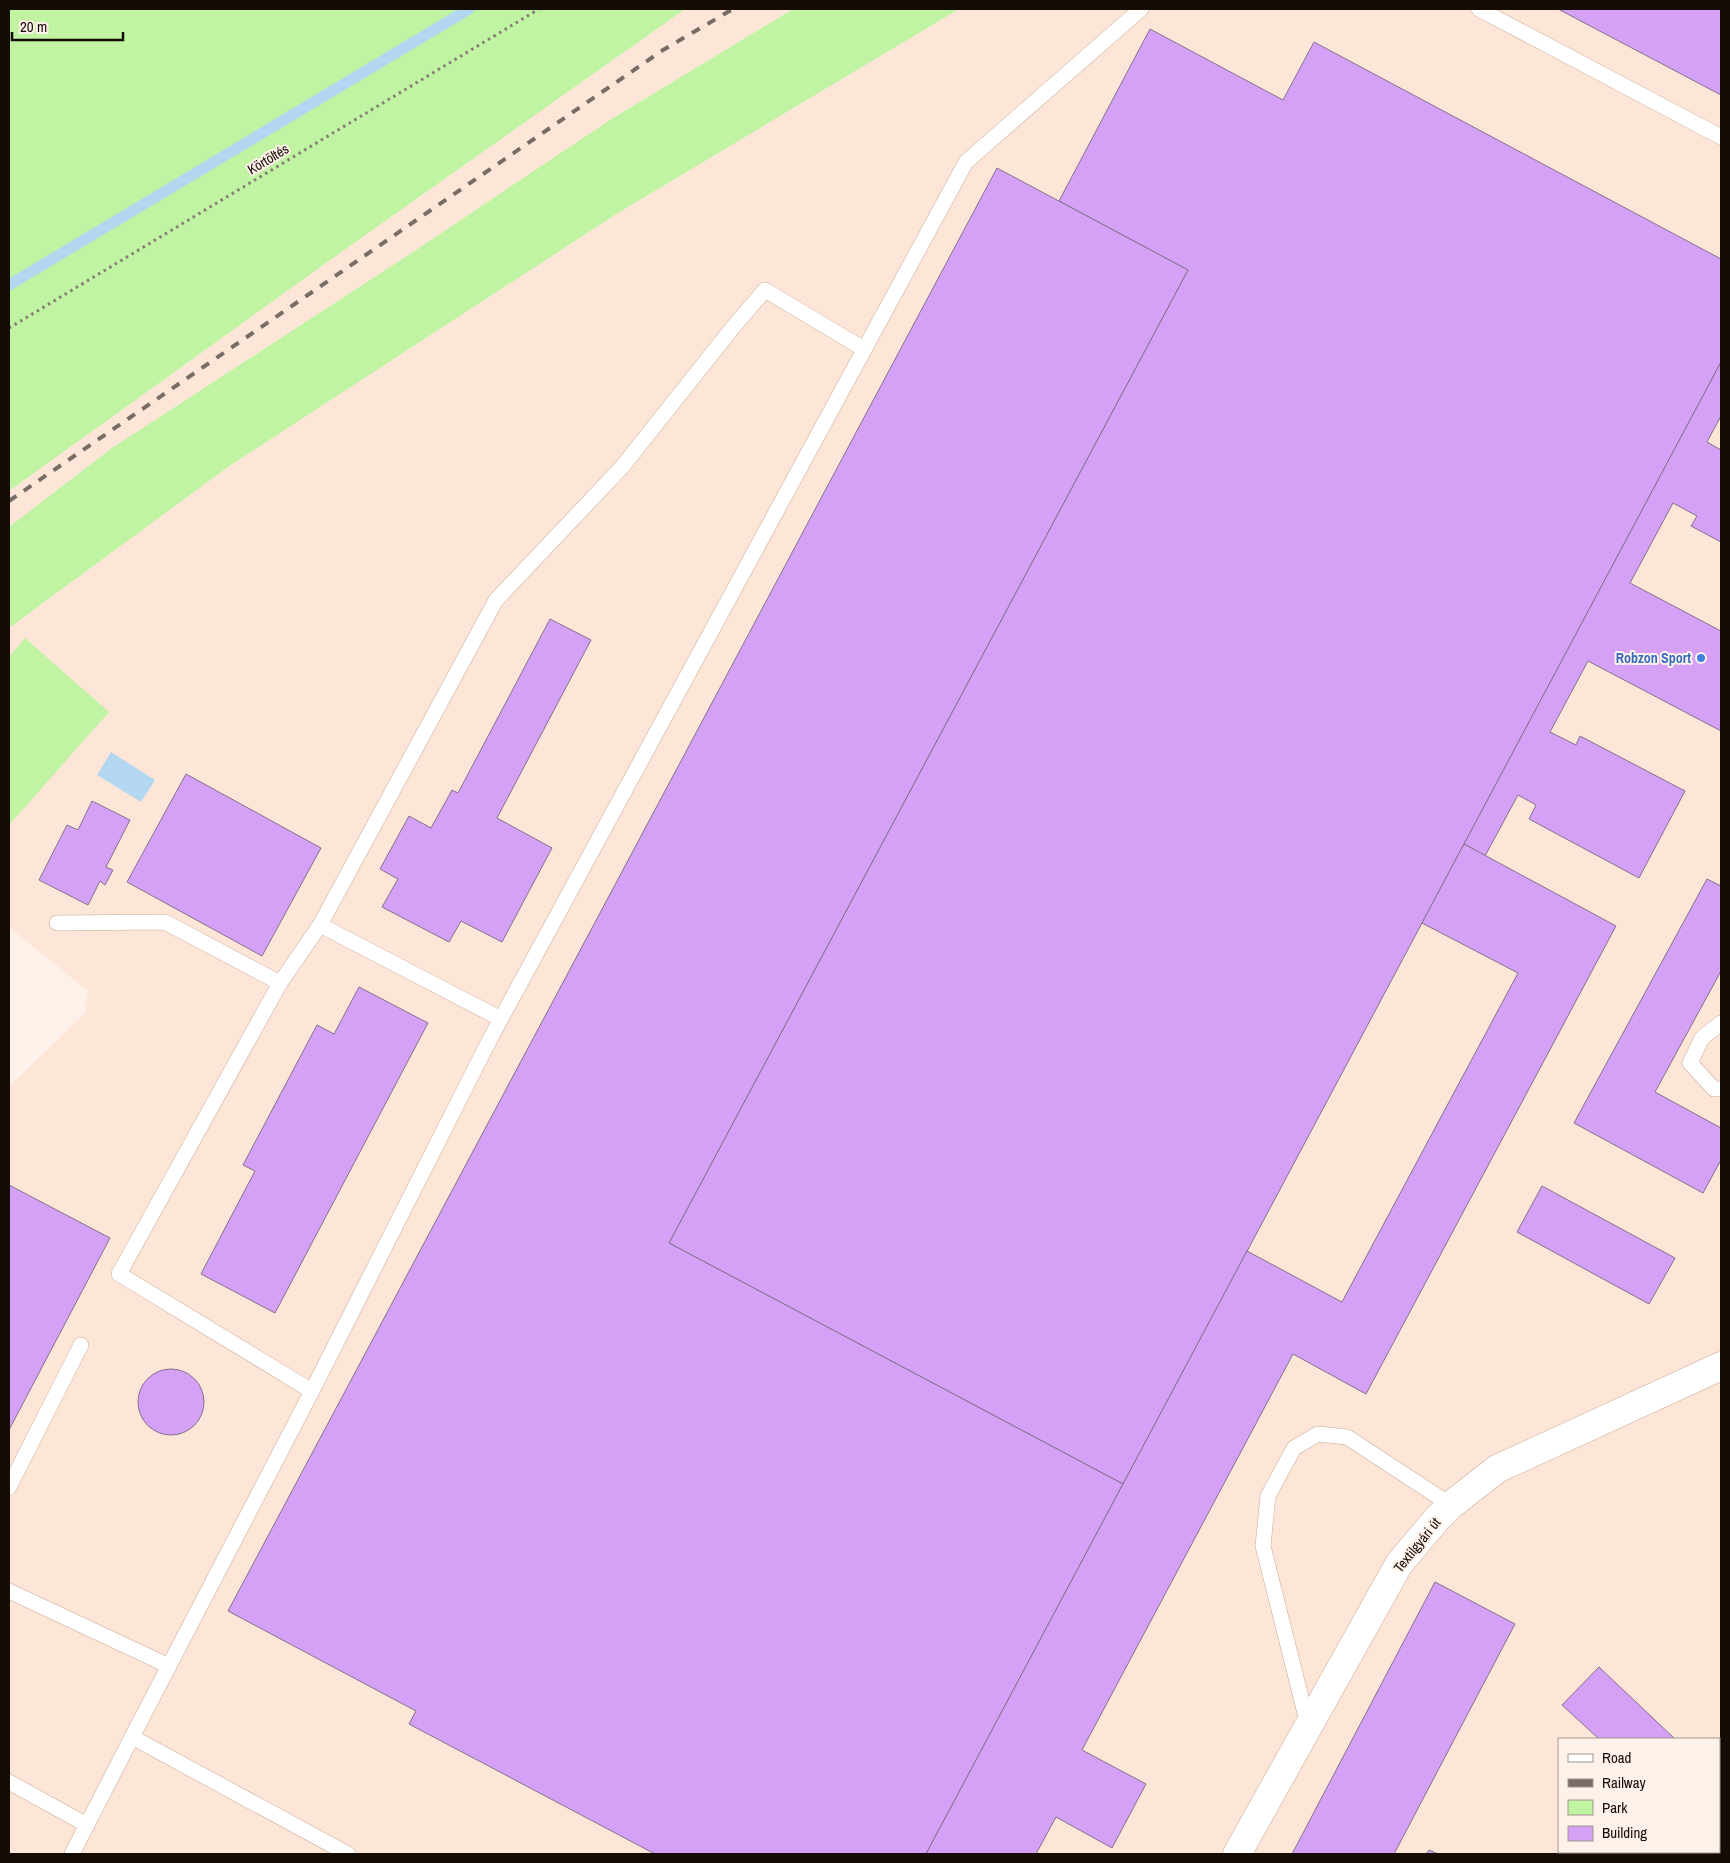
<svg xmlns="http://www.w3.org/2000/svg" width="1730" height="1863" viewBox="0 0 1730 1863" font-family="'Archivo Narrow',sans-serif">
	<style>
		.built { fill: #fde6d7; fill-rule: evenodd }
		.green { fill: #c0f3a2 }
		.water { fill: #b4d7f1 }
		.lines { fill: none; stroke-linecap: round; stroke-linejoin: round }
		.stream { stroke: #b4d7f1; stroke-width: 11 }
		.building { fill: #d5a1f6; stroke: #82728c }
		.service-casing { stroke: #c9aa97; stroke-width: 16 }
		.minor-casing { stroke: #c9aa97; stroke-width: 29 }
		.path { stroke: #887c75; stroke-width: 3; stroke-dasharray: 2.5 4; stroke-linecap: butt }
		.service { stroke: #fff; stroke-width: 15 }
		.minor { stroke: #fff; stroke-width: 28 }
		.rail { stroke: #786d66; stroke-width: 4; stroke-dasharray: 9 9; stroke-linecap: butt }
		.shop-dot { fill: #3f7fe0; stroke: #fef1e9; stroke-width: 2 }
		.labels { text-anchor: middle; dominant-baseline: central; stroke-width: 4; stroke-linejoin: round; paint-order: stroke }
		.street-label { font-size: 14px; fill: #160c06; stroke: #fef1e9 }
		.shop-label { font-size: 14px; font-weight: bold; fill: #366cbe; stroke: #fef1e9; text-anchor: end }
	</style>
	<rect width="100%" height="100%" fill="#fef1e9"/>
	<g class="built">
		<path d="M 685,9 L 793,9 L 610,120 L 410,254 L 112,448 L 9,527 L 9,491 L 340,253 Z"/>
		<path d="M 959,9 L 1721,9 L 1721,1854 L 9,1854 L 9,1087 L 85,1013 L 88,991 L 9,927 L 9,628 L 228,467 L 618,213 ZM 1559,1739 L 1719,1739 L 1719,1852 L 1559,1852 Z"/>
	</g>
	<g class="green">
		<path d="M 9,9 L 685,9 L 340,253 L 9,491 Z"/>
		<path d="M 793,9 L 959,9 L 618,213 L 228,467 L 9,628 L 9,527 L 112,448 L 410,254 L 610,120 Z"/>
		<path d="M 25,638 L 109,712 L 9,825 L 9,657 Z"/>
	</g>
	<path class="water" d="M 111,752 L 155,780 L 141,802 L 97,775 Z"/>
	<g class="lines">
		<path class="stream" d="M 9,285 L 469,9"/>
	</g>
	<g class="building">
		<path d="M 1558,9 L 1721,9 L 1721,95 Z"/>
		<path d="M 1150,29 L 1283,100 L 1314,42 L 1721,259 L 1721,362 L 1123,1484 L 669,1243 L 1188,270 L 1059,201 Z"/>
		<path d="M 997,168 L 1188,270 L 669,1243 L 1123,1484 L 926,1854 L 655,1854 L 409,1724 L 416,1711 L 228,1611 Z"/>
		<path d="M 1721,362 L 1721,416 L 1707,442 L 1721,450 L 1721,542 L 1691,526 L 1697,516 L 1673,503 L 1630,583 L 1721,631 L 1721,731 L 1588,661 L 1550,732 L 1576,745 L 1580,736 L 1685,791 L 1639,878 L 1529,819 L 1536,805 L 1518,795 L 1485,856 L 1464,844 Z"/>
		<path d="M 550,619 L 591,640 L 497,818 L 552,848 L 502,942 L 461,921 L 449,942 L 382,907 L 398,879 L 380,869 L 409,816 L 431,828 L 452,790 L 458,793 Z"/>
		<path d="M 186,774 L 321,848 L 262,956 L 127,882 Z"/>
		<path d="M 92,801 L 130,820 L 106,867 L 113,870 L 105,885 L 100,881 L 88,905 L 39,880 L 67,825 L 78,830 Z"/>
		<path d="M 1464,844 L 1616,926 L 1366,1394 L 1293,1354 L 1082,1750 L 1146,1784 L 1112,1848 L 1056,1817 L 1036,1854 L 926,1854 L 1247,1251 L 1342,1302 L 1518,973 L 1422,923 Z"/>
		<path d="M 1707,879 L 1721,886 L 1721,971 L 1655,1092 L 1721,1128 L 1721,1160 L 1703,1193 L 1574,1123 Z"/>
		<path d="M 359,987 L 428,1023 L 275,1313 L 201,1274 L 255,1171 L 243,1165 L 317,1025 L 334,1034 Z"/>
		<path d="M 9,1185 L 110,1238 L 9,1430 Z"/>
		<path d="M 1542,1186 L 1675,1258 L 1649,1304 L 1517,1232 Z"/>
		<circle cx="171" cy="1402" r="33"/>
		<path d="M 1435,1582 L 1515,1624 L 1394,1854 L 1292,1854 Z"/>
		<path d="M 1599,1667 L 1675,1739 L 1599,1739 L 1562,1705 Z"/>
		<path d="M 1719,1781 L 1721,1783 L 1721,1854 L 1717,1852 L 1719,1852 Z"/>
		<path d="M 1429,1850 L 1438,1854 L 1426,1854 Z"/>
	</g>
	<g class="lines">
		<defs>
			<g id="service">
				<path d="M 1479,9 L 1721,137"/>
				<path d="M 57,923 L 165,922 L 280,983 L 320,925"/>
				<path d="M 280,983 L 119,1274 L 312,1391"/>
				<path d="M 501,1019 L 320,925 L 496,600 L 622,467 L 734,326 L 765,290 L 864,349"/>
				<path d="M 1721,1023 L 1702,1038 L 1690,1063 L 1714,1089 L 1721,1089"/>
				<path d="M 9,1487 L 81,1345"/>
				<path d="M 9,1591 L 169,1666"/>
				<path d="M 1308,1725 L 1263,1546 L 1268,1496 L 1294,1448 L 1318,1434 L 1347,1437 L 1451,1505"/>
				<path d="M 9,1782 L 87,1825"/>
				<path d="M 72,1854 L 132,1737"/>
				<path d="M 348,1854 L 132,1737 L 312,1391 L 490,1039 L 966,162 L 1141,9"/>
			</g>
			<path id="minor" d="M 1237,1854 L 1399,1564 L 1435,1521 L 1451,1505 L 1497,1469 L 1721,1366"/>
		</defs>
		<use href="#service" class="service-casing"/>
		<use href="#minor" class="minor-casing"/>
		<path class="path" d="M 9,328 L 539,9"/>
		<use href="#service" class="service"/>
		<use href="#minor" class="minor"/>
		<path class="rail" d="M 9,501 L 663,50 L 733,9"/>
	</g>
	<circle class="shop-dot" cx="1701" cy="658" r="5"/>
	<g class="labels">
		<g class="street-label">
			<text transform="translate(268 159) rotate(-31)">Körtöltés</text>
			<text transform="translate(1417 1545) rotate(-51)">Textilgyári út</text>
		</g>
		<g class="shop-label">
			<text x="1691" y="658">Robzon Sport</text>
		</g>
	</g>
	<rect width="1730" height="1863" fill="none" stroke="#160c06" stroke-width="20"/>
	<rect x="1558" y="1738" width="162" height="115" fill="#fef1e9" stroke="#a1958e"/>
	<rect x="1568" y="1754" width="25" height="8" fill="#ffffff" stroke="#a1958e"/>
	<text x="1602" y="1763" font-size="15" fill="#160c06">Road</text>
	<rect x="1568" y="1779" width="25" height="8" fill="#786d66" stroke="#a1958e"/>
	<text x="1602" y="1788" font-size="15" fill="#160c06">Railway</text>
	<rect x="1568" y="1800" width="25" height="15" fill="#c0f3a2" stroke="#a1958e"/>
	<text x="1602" y="1813" font-size="15" fill="#160c06">Park</text>
	<rect x="1568" y="1826" width="25" height="15" fill="#d5a1f6" stroke="#a1958e"/>
	<text x="1602" y="1838" font-size="15" fill="#160c06">Building</text>
	<path d="M12 32v8h111v-8" fill="none" stroke="#160c06" stroke-width="2.5"/>
	<text x="20" y="32" font-size="15" fill="#160c06" stroke="#fef1e9" stroke-width="4" paint-order="stroke">20 m</text>
</svg>
